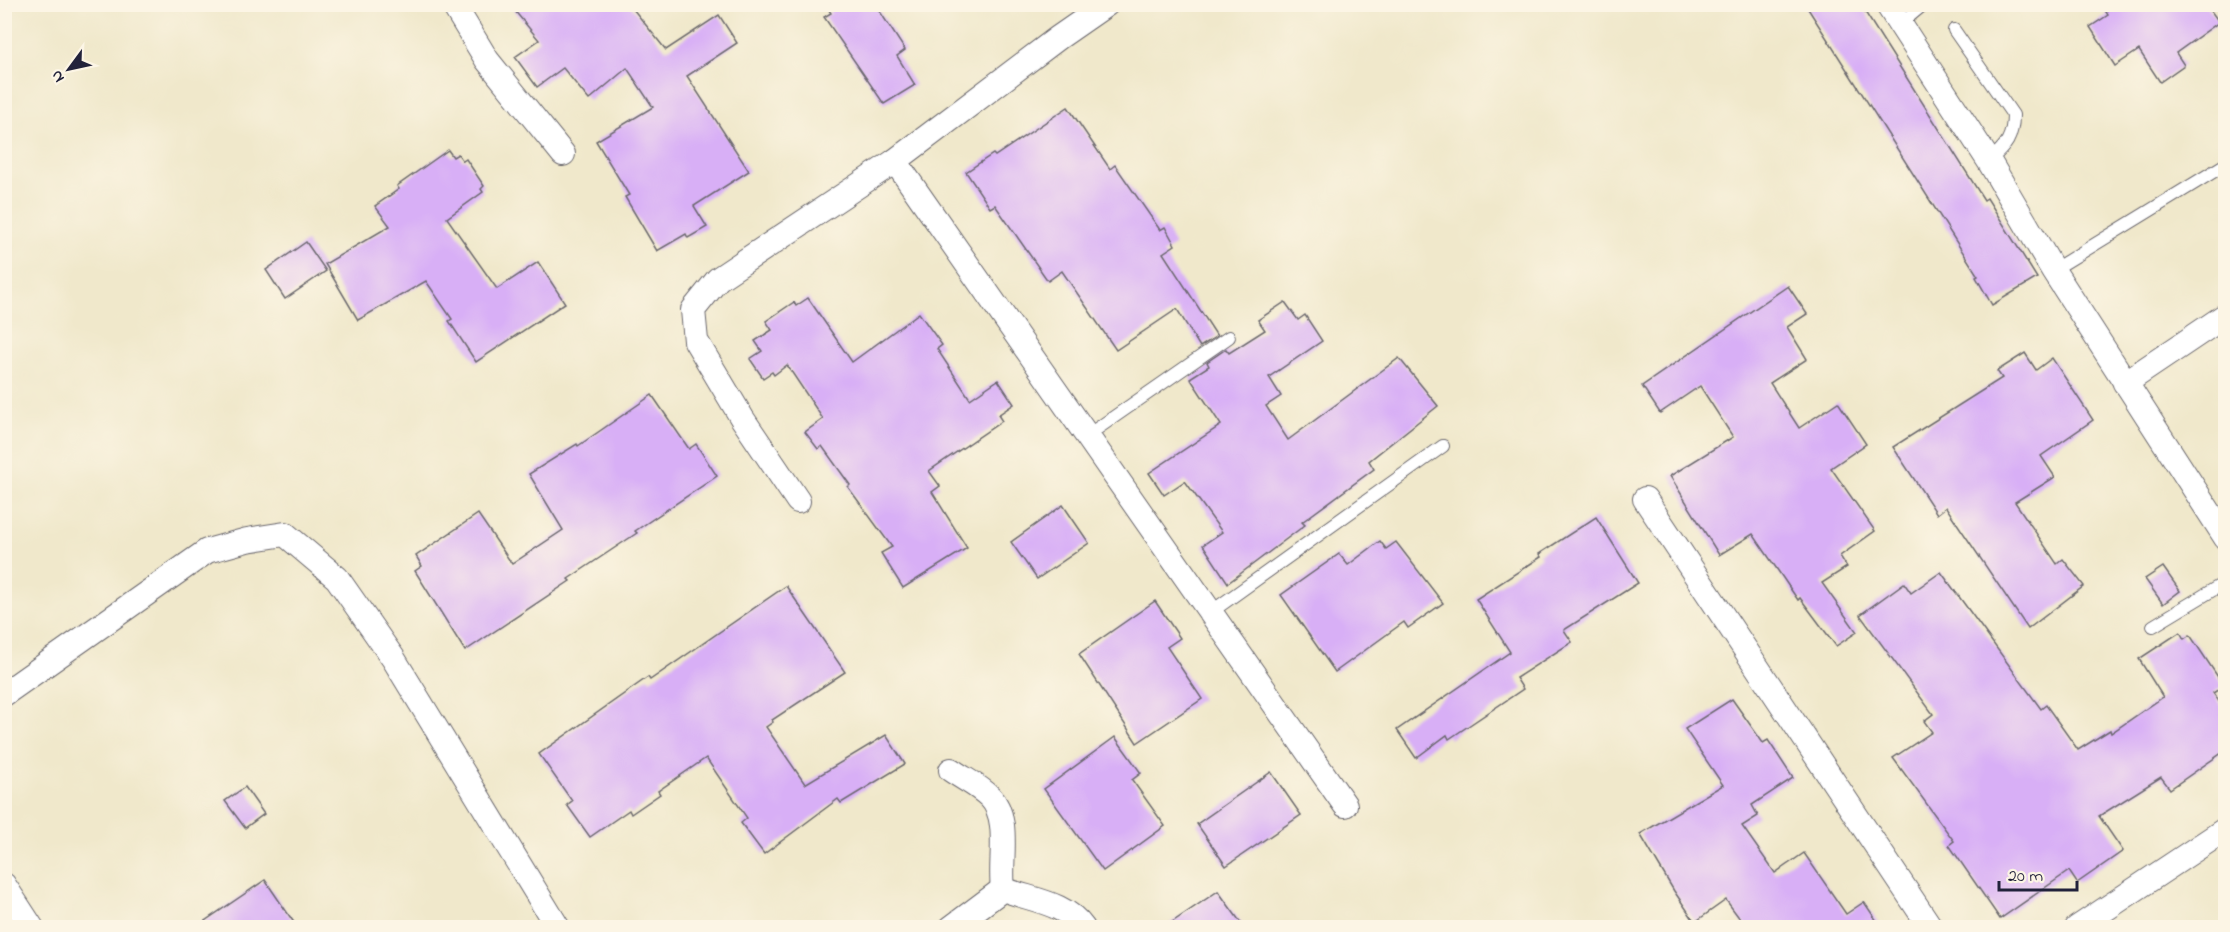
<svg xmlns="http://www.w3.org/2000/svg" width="2230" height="932" viewBox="0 0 2230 932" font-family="'Indie Flower',sans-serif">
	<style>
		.building { fill: #d8aff6 }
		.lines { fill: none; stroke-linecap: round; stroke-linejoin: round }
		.lane-casing { stroke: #6a676d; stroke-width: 14 }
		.street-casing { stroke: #6a676d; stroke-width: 26 }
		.lane { stroke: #fff; stroke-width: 12 }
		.street { stroke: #fff; stroke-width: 24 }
	</style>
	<rect width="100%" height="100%" fill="#fcf5e5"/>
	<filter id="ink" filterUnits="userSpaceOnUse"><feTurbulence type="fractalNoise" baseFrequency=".0167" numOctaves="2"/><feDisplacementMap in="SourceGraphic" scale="12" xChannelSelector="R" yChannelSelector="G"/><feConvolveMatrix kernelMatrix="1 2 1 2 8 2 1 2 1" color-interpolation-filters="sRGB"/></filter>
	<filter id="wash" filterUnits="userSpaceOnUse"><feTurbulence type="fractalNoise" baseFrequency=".008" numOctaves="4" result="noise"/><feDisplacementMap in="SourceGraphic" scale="24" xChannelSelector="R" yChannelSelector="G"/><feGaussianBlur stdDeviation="1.35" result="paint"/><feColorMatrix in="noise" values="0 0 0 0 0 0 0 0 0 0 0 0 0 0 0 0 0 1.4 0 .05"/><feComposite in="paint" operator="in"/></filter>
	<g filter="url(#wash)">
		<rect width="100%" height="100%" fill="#f0e8cb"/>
		<g id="blocks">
			<g class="building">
				<path d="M 509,4 L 629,4 L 666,50 L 719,15 L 737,43 L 687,76 L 749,171 L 694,206 L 707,227 L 688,238 L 686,234 L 657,251 L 625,197 L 629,195 L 596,141 L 653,107 L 627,68 L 589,100 L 563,68 L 537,87 L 515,57 L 539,40 Z"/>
				<path d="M 825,4 L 875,4 L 905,50 L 897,56 L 915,85 L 884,104 L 824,17 L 831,13 Z"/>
				<path d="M 1805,4 L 1860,4 L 1984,200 L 1987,198 L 2037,278 L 1992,305 L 1976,277 L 1978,276 Z"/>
				<path d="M 2101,4 L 2206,4 L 2219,22 L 2176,53 L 2184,65 L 2160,82 L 2139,50 L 2115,66 L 2090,27 L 2108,15 Z"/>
				<path d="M 1068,107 L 1110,169 L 1115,165 L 1160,230 L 1165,227 L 1175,245 L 1163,253 L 1217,336 L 1200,347 L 1177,309 L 1116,350 L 1062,271 L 1048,281 L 995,205 L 990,208 L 966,172 L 993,154 L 995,156 Z"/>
				<path d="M 448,150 L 453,157 L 458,154 L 463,161 L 466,159 L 484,186 L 481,189 L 483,192 L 447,218 L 497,289 L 538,262 L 565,303 L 476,362 L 449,321 L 452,319 L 426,281 L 358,320 L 325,264 L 390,226 L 375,206 L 399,189 L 397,186 Z"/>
				<path d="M 306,242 L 326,271 L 285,299 L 266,270 Z"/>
				<path d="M 1788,286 L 1807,314 L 1787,327 L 1807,359 L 1770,383 L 1799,428 L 1838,402 L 1866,444 L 1831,468 L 1875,531 L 1840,556 L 1847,567 L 1822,583 L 1857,632 L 1836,646 L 1800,598 L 1798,600 L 1753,534 L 1719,555 L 1670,476 L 1733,437 L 1700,386 L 1660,413 L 1642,386 Z"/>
				<path d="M 808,298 L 852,362 L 919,313 L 942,345 L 937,349 L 970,399 L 998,380 L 1014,404 L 998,415 L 1002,421 L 929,471 L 940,486 L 932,492 L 967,548 L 903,588 L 881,553 L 892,547 L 848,487 L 850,485 L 822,446 L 818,449 L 805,432 L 823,419 L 787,365 L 774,375 L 772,372 L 763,378 L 750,359 L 762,351 L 755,341 L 772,330 L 766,321 L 794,302 L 796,306 Z"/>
				<path d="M 1285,302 L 1298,320 L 1305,315 L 1322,341 L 1269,377 L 1281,396 L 1266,406 L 1288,440 L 1399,358 L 1438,406 L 1369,461 L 1374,469 L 1302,522 L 1305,525 L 1228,583 L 1203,545 L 1222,532 L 1185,481 L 1164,495 L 1149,473 L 1221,425 L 1190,378 L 1209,366 L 1207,362 L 1226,349 L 1229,353 L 1265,330 L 1258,320 Z"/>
				<path d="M 2025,353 L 2036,370 L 2052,358 L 2093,420 L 2041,456 L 2055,477 L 2015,502 L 2057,564 L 2063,559 L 2084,586 L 2028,629 L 1946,507 L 1937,514 L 1893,447 L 2002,378 L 1997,371 Z"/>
				<path d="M 652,395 L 689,449 L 696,444 L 717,476 L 635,531 L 637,533 L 568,579 L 570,581 L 465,651 L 415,571 L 422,566 L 416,556 L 478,514 L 512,564 L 563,530 L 529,474 L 577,444 L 578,446 Z"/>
				<path d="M 1063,505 L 1089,543 L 1037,579 L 1011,542 Z"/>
				<path d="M 1596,517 L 1638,583 L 1564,630 L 1572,642 L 1516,678 L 1523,689 L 1449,739 L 1447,735 L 1416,758 L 1397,730 L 1510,652 L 1476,599 L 1541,557 L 1539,554 Z"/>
				<path d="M 1380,541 L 1386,549 L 1396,542 L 1443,603 L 1408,628 L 1404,622 L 1335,672 L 1281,595 L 1339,554 L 1348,565 Z"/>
				<path d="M 2163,567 L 2180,591 L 2163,604 L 2145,579 Z"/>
				<path d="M 1941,572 L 2041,709 L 2046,705 L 2078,750 L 2110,730 L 2111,733 L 2163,697 L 2139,659 L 2180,632 L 2184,639 L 2190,635 L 2224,686 L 2213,693 L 2226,711 L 2226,750 L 2170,789 L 2161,777 L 2099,816 L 2123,851 L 2077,883 L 2069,871 L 2000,919 L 1949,845 L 1954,841 L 1893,758 L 1932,732 L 1924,721 L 1933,714 L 1860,615 L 1904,583 L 1911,593 Z"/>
				<path d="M 786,586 L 845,672 L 772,720 L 773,722 L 766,727 L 805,784 L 886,735 L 905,764 L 841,803 L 838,799 L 764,854 L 741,823 L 747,818 L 706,758 L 658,791 L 660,794 L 631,814 L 629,810 L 590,837 L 567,805 L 572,801 L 539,754 L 648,677 L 650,680 Z"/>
				<path d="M 1155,601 L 1180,638 L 1167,647 L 1202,699 L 1137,743 L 1079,654 Z"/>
				<path d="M 1732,699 L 1763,743 L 1768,740 L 1793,778 L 1752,805 L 1758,816 L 1742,826 L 1775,873 L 1804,853 L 1846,914 L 1864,902 L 1881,927 L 1746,927 L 1726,900 L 1695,922 L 1674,891 L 1640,834 L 1723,785 L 1685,729 Z"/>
				<path d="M 1115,737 L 1141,773 L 1132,780 L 1165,826 L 1103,871 L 1044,789 Z"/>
				<path d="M 1271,772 L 1301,815 L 1226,866 L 1197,824 Z"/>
				<path d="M 245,787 L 264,814 L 245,828 L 225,801 Z"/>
				<path d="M 265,880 L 297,927 L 196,927 Z"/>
				<path d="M 1218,891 L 1244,927 L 1165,927 Z"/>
			</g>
		</g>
	</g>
	<g filter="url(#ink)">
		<use href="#blocks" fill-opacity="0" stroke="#6a676d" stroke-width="1.5"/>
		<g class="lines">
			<defs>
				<g id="lane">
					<path d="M 1900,24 L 1924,4"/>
					<path d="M 1954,30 L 2013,115 C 2013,138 2006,146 1989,161"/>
					<path d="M 2053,270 L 2226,164"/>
					<path d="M 1088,435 L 1229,337"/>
					<path d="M 1211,612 L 1443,446"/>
					<path d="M 2153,626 L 2226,582"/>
				</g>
				<g id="street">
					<path d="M 453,4 L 487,60 L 563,154"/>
					<path d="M 1887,4 L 1989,161 L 2053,270 L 2226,538"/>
					<path d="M 895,161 L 1345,805"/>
					<path d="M 2125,383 L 2226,315"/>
					<path d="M 1645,499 L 1931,928"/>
					<path d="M 798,501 L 742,418 L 696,341 L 693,310 L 718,279 L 895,161 L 1058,38 L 1107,4"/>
					<path d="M 4,694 L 207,551 L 247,540 L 285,534 L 337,578 L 393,658 L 558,928"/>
					<path d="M 951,770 C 964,779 979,786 990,797 C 1011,818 999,861 1003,889"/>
					<path d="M 4,885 L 32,928"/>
					<path d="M 951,928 L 1003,889 C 1030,900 1065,902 1083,928"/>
					<path d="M 2077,928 L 2226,829"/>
				</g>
			</defs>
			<use href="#lane" class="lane-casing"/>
			<use href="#street" class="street-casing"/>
			<use href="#lane" class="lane"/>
			<use href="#street" class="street"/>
		</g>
	</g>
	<rect width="2230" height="932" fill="none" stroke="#fcf5e5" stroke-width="24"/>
	<g transform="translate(69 69) rotate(237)" stroke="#fcf5e5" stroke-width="4.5" paint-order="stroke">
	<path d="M0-4.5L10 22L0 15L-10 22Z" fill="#22223b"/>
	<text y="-9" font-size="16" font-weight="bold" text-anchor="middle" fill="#22223b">N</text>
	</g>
	<path d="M1999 881v9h78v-9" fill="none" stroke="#22223b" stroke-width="3"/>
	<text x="2008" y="881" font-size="18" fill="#22223b" stroke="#fcf5e5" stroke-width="4.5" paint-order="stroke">20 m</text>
</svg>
